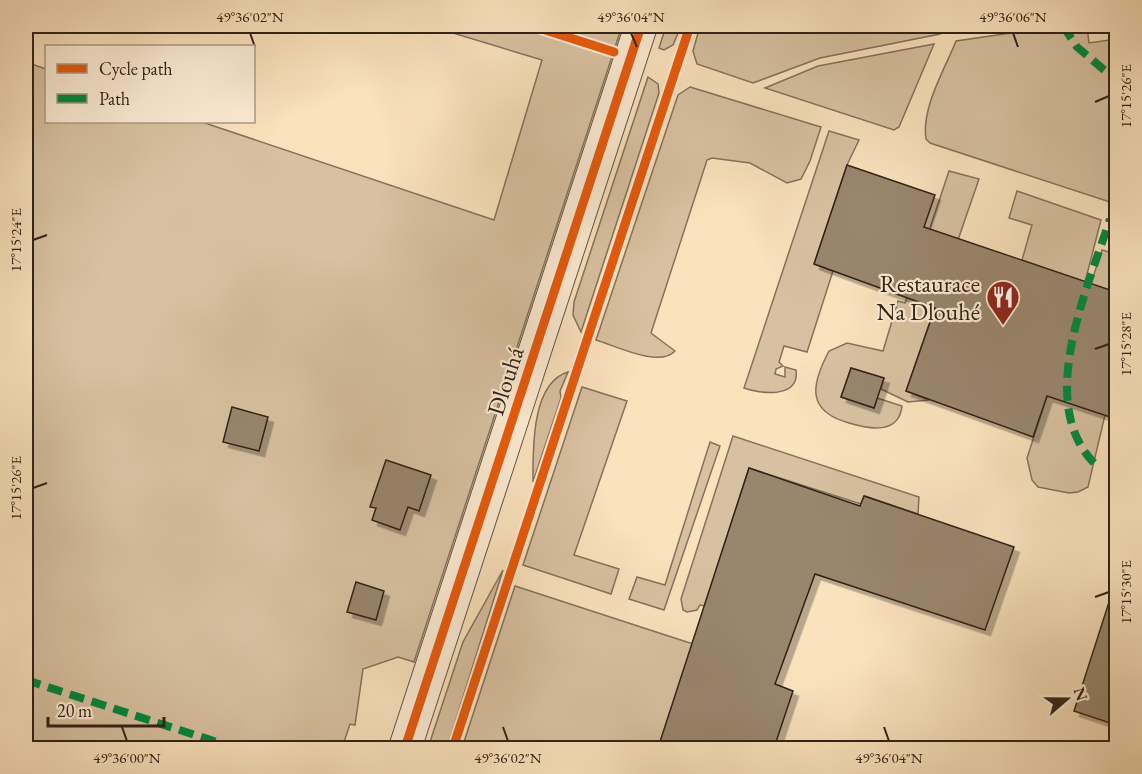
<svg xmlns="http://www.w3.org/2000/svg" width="1142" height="774" viewBox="0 0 1142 774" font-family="'EB Garamond',serif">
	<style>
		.green { fill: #d8c1a1; stroke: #84725c; stroke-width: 1.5 }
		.building { fill: #99866d; stroke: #302216; stroke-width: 1.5; filter: url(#shadow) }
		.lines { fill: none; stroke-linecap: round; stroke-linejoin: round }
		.minor-casing { stroke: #625240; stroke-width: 34 }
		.minor { stroke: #fcecd4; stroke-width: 32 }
		.quiet { stroke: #00873e; stroke-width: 8; stroke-dasharray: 15 8; stroke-linecap: butt }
		.cycleway-casing { stroke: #fcecd4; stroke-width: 13 }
		.cycleway { stroke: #e8590c; stroke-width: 9 }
		.ticks { fill: none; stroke: #302216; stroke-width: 2 }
		.labels { text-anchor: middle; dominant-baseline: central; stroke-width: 4.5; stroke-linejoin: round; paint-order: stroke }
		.poi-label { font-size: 24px; fill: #302216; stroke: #fcecd4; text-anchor: end }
		.street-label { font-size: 24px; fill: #302216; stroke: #fcecd4 }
		.neatline { fill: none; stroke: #302216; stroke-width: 2 }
		.ticks-label { font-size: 15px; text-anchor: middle; fill: #302216 }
	</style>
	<defs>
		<filter id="shadow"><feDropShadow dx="5.5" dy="5.5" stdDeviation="0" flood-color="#0004"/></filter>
	</defs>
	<rect width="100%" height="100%" fill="#fae2bd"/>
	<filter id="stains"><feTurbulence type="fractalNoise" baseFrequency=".00333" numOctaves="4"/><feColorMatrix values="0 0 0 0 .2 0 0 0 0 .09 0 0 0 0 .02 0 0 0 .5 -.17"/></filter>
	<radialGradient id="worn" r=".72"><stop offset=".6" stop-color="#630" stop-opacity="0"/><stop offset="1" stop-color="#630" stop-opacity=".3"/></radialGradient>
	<g class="green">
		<path d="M 430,26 L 622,26 L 414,662 L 398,657 L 363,669 L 355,725 L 350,724 L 342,748 L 26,748 L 26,62 L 46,69 L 46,122 L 202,122 L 494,220 L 542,60 Z"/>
		<path d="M 666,26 L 681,26 L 673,45 L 664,50 L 659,48 Z"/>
		<path d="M 700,26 L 944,26 L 940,34 L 820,58 L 753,83 L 697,64 L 693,51 Z"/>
		<path d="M 1060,26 L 1087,26 L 1089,43 L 1116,39 L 1116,204 L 930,143 L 926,139 C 921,108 945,69 956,41 Z"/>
		<path d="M 934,44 L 899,127 L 894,130 L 765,88 L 818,66 Z"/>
		<path d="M 648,77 L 658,84 L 659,93 L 581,332 L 573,315 L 574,302 Z"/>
		<path d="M 690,87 L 821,127 L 810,161 L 801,179 L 787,183 L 750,163 L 712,158 L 707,160 L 651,333 L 675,351 C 660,368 616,346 596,340 L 678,95 Z"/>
		<path d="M 829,131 L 859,140 L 847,165 L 814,264 L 833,271 L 807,352 L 784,346 L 779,362 L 783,366 L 776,369 L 775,374 L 785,377 L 785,367 L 796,370 C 800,399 760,394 744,388 Z"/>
		<path d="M 949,171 L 979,179 L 906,391 L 929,400 L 908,402 L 881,389 L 884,378 L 851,368 L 841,397 L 874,408 L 877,398 L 902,406 C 899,435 869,429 849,423 C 806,411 811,385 829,351 L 847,343 L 883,351 L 898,301 L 905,303 Z"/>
		<path d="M 1017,191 L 1101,220 L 1085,282 L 1022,260 L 1032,225 L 1009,218 Z"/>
		<path d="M 1102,250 L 1116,254 L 1116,299 L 1098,353 L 1071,344 Z"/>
		<path d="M 1063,347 L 1080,407 L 1105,415 L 1088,487 L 1078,492 L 1069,493 L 1038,487 L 1032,480 L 1027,458 Z"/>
		<path d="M 568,372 L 560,391 L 561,398 L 533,482 C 533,450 531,383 568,372 Z"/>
		<path d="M 582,387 L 627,401 L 574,555 L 619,569 L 611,594 L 523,565 Z"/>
		<path d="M 733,436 L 919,497 L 918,514 L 865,496 L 861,504 L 749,468 L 705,606 L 700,605 L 697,610 L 687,612 L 683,610 L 681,599 Z"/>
		<path d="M 710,442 L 720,446 L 664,610 L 629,599 L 637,577 L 665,585 Z"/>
		<path d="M 503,570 L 447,748 L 428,748 L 463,642 Z"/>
		<path d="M 515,586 L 693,644 L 658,748 L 462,748 Z"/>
	</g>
	<g class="building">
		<path d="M 847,165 L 935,195 L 924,227 L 1116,292 L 1116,419 L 1047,396 L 1033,437 L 906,391 L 935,308 L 814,264 Z"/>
		<path d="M 851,368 L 884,378 L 874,408 L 841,397 Z"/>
		<path d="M 232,407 L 268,417 L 259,451 L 223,442 Z"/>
		<path d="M 386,460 L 431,475 L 419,511 L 408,507 L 400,530 L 372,520 L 376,508 L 370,507 Z"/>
		<path d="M 749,468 L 860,506 L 864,496 L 1014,547 L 985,630 L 815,574 L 775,684 L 793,691 L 774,748 L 658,748 Z"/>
		<path d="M 356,582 L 384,591 L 376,620 L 347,612 Z"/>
		<path d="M 1110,599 L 1116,600 L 1116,725 L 1074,711 Z"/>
	</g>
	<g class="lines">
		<defs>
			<path id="minor" d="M 405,748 L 641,26"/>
		</defs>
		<use href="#minor" class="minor-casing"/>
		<use href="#minor" class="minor"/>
		<g class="quiet">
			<path d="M 1063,26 L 1077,47 L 1116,80"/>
			<path d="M 1094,463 C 1035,402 1088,288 1110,219"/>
			<path d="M 26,680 L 235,748"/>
		</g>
		<defs>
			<g id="cycleway">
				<path d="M 533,26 L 614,52"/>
				<path d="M 405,748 L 641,26"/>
				<path d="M 453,748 L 690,26"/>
			</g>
		</defs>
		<use href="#cycleway" class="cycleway-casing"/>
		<use href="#cycleway" class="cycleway"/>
	</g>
	<path class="ticks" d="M 250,33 L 255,47M 631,33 L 637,47M 1013,33 L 1018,47M 1095,102 L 1109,96M 33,240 L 47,235M 1095,349 L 1109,344M 33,488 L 47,483M 1095,597 L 1109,592M 122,727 L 127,741M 503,727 L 508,741M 884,727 L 889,741"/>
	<defs>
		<symbol id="restaurant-pin" viewBox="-11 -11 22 30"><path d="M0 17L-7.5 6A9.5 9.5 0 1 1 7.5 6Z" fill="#8f2418" stroke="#fcecd4"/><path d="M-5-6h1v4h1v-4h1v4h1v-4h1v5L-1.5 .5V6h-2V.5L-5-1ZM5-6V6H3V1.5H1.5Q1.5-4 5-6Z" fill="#fff"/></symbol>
	</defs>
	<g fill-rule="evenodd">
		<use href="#restaurant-pin" x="984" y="278" width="38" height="52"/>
	</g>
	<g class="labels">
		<g class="poi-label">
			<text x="980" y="283">Restaurace<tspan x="980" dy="28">Na Dlouhé</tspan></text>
		</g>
		<g class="street-label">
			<text transform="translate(505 381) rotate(-72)">Dlouhá</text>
		</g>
	</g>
	<rect width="1142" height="774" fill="none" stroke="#fae2bd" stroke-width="66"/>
	<rect x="45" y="45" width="210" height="78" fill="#fcecd4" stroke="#aa9b88" stroke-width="1.5"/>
	<rect x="57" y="64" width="30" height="9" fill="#e8590c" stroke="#aa9b88" stroke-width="1.5"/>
	<text x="99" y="75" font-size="18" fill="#302216">Cycle path</text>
	<rect x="57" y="94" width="30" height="9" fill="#00873e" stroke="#aa9b88" stroke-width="1.5"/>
	<text x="99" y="105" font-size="18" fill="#302216">Path</text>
	<g transform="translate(1067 699) rotate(70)" stroke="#fcecd4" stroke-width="4.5" paint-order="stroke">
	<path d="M0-4.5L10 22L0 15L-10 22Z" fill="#302216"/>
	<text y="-9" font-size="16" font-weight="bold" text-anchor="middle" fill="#302216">N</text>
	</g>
	<path d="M48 717v9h116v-9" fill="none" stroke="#302216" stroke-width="3"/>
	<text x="57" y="717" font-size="18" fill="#302216" stroke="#fcecd4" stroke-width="4.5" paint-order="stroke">20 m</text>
	<rect x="33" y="33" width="1076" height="708" class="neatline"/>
	<g class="ticks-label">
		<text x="250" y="22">49°36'02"N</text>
		<text x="631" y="22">49°36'04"N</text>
		<text x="1013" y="22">49°36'06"N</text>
		<text transform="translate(1126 96) rotate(-90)" y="5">17°15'26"E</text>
		<text transform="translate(16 240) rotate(-90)" y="5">17°15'24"E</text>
		<text transform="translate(1126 344) rotate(-90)" y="5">17°15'28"E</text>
		<text transform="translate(16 488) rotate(-90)" y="5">17°15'26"E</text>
		<text transform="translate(1126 592) rotate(-90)" y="5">17°15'30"E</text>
		<text x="127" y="763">49°36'00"N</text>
		<text x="508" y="763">49°36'02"N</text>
		<text x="889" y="763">49°36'04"N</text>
	</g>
	<rect width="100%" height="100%" filter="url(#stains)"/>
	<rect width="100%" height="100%" fill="url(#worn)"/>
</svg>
